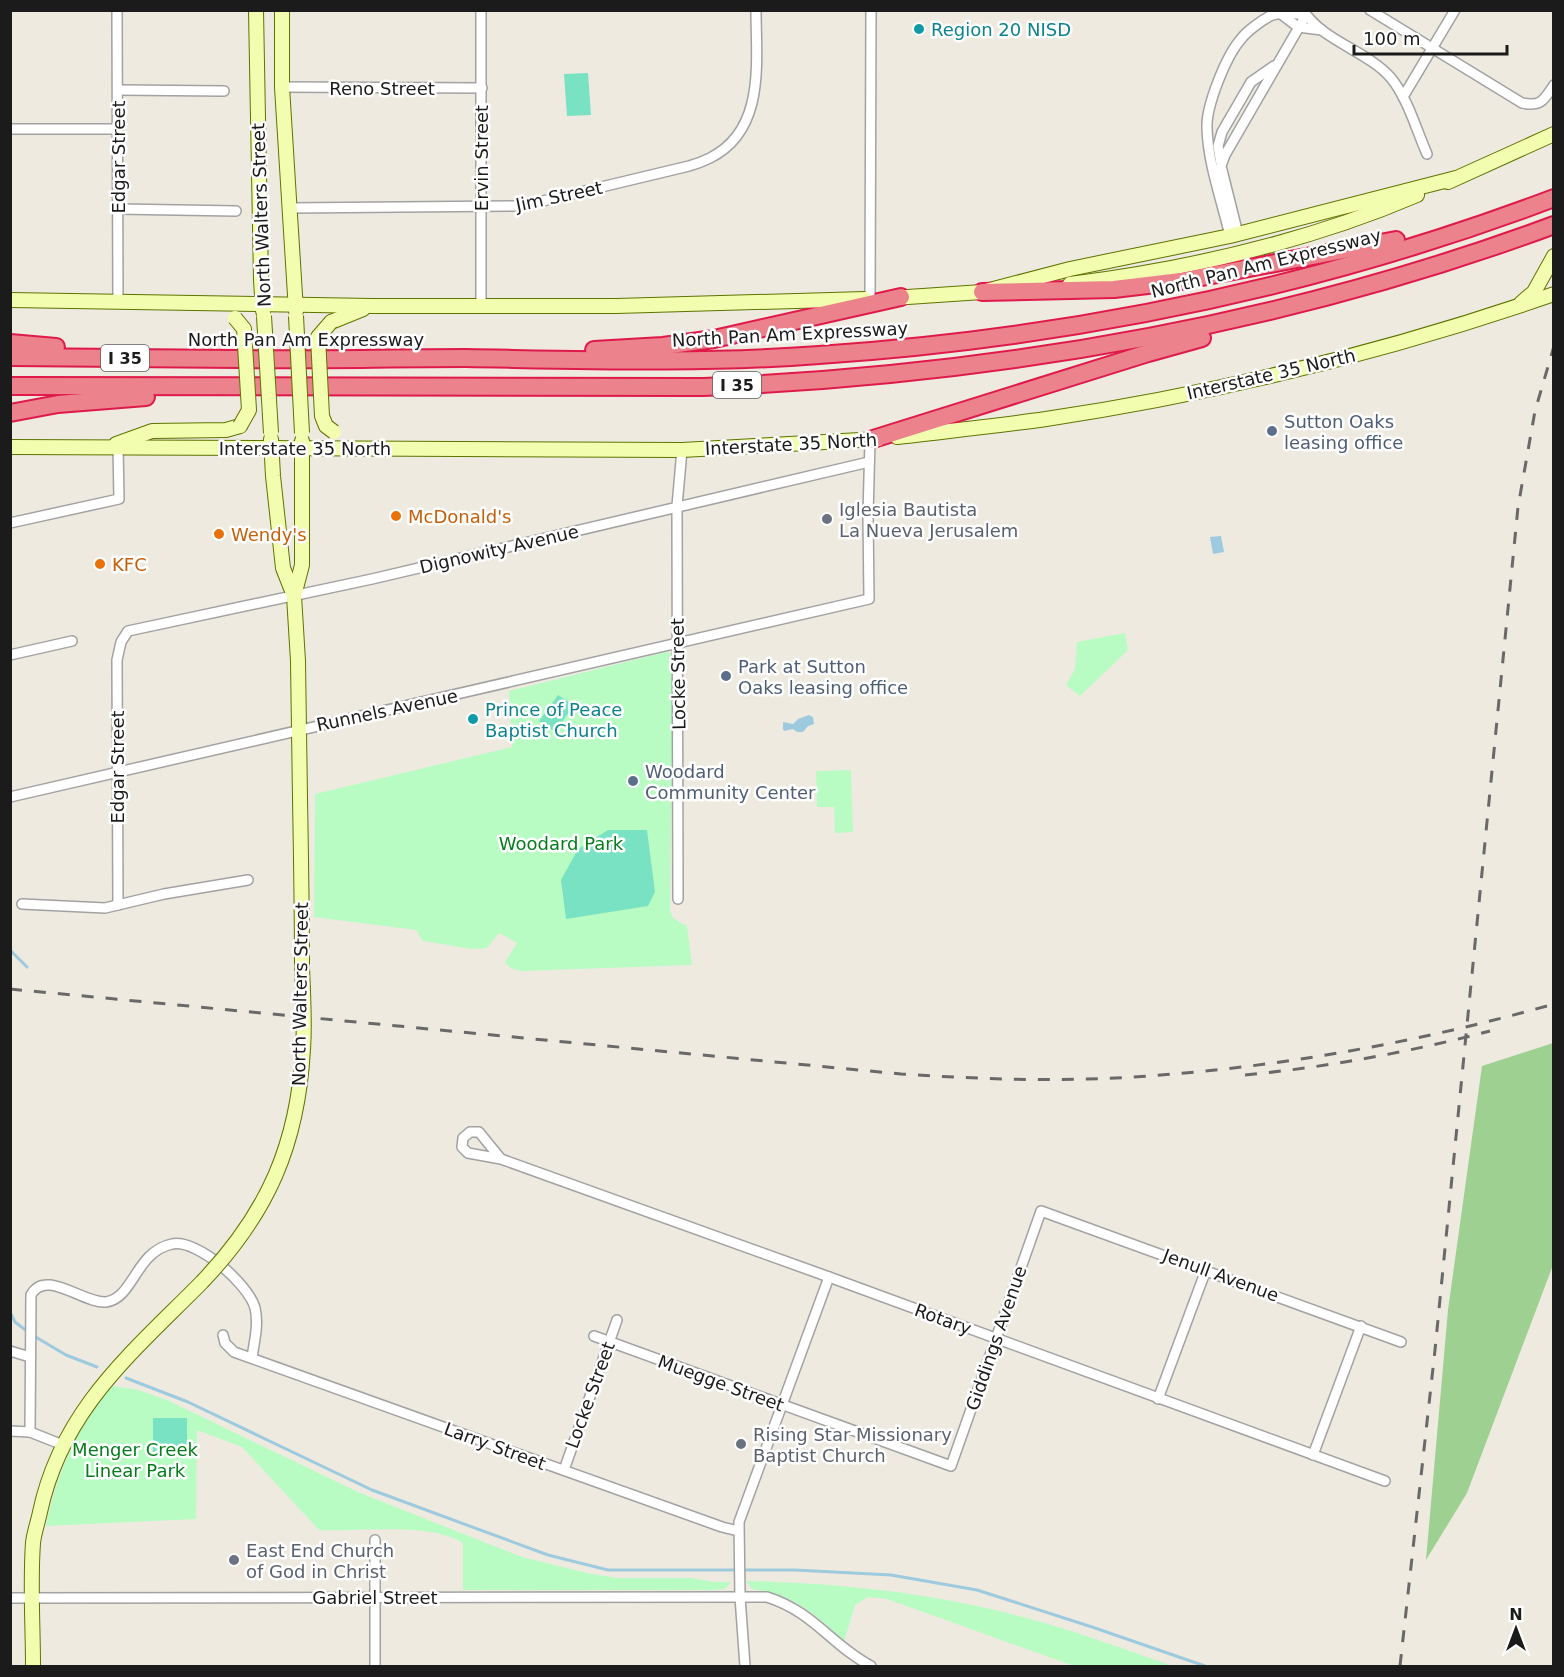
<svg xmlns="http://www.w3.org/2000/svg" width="1564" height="1677" viewBox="0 0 1564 1677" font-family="'DejaVu Sans',sans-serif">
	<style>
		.forest { fill: #9ed092 }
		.park { fill: #b8fcc4 }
		.pitch { fill: #78e2c3 }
		.water { fill: #9dcade }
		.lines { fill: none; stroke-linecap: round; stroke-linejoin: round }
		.stream { stroke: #9dcade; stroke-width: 3 }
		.street-casing { stroke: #a2a2a2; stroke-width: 12 }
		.secondary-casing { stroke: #5d7400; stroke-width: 16 }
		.highway-casing { stroke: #df1a4b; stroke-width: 20 }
		.street { stroke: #fff; stroke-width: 9 }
		.secondary { stroke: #f2fdaf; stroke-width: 14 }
		.highway { stroke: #eb828c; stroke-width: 16 }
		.rail { stroke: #696969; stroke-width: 3; stroke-dasharray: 12 12; stroke-linecap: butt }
		.secondary-bridge-casing { stroke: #5d7400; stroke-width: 16; stroke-linecap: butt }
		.secondary-bridge { stroke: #f2fdaf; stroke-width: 14 }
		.culture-dot { fill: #0f9aa8; stroke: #fff; stroke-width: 2 }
		.service-dot { fill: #5c6f8a; stroke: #fff; stroke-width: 2 }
		.food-dot { fill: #e8710a; stroke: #fff; stroke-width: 2 }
		.worship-dot { fill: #6b7280; stroke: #fff; stroke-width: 2 }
		.labels { text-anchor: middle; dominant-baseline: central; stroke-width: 5; stroke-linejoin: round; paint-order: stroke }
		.shield { fill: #fff; stroke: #5f5f5f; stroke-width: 1.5 }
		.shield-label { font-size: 16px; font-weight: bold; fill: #1b1b1b }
		.culture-label { font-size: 18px; fill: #0d838f; stroke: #fff; text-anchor: start }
		.street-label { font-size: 18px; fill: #1b1b1b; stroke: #fff }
		.service-label { font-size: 18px; fill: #4e5e75; stroke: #fff; text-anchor: start }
		.worship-label { font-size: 18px; fill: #5b616d; stroke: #fff; text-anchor: start }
		.food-label { font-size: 18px; fill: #c56008; stroke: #fff; text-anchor: start }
		.park-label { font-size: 18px; fill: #057d1a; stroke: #fff }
	</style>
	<rect width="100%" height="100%" fill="#eeeae0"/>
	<path class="forest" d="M 1553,1043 L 1553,1265 L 1467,1493 L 1426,1560 L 1448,1310 L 1482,1066 Z"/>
	<g class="park">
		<path d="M 1125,633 L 1128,650 L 1080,696 L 1066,685 L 1075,669 L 1077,642 Z"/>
		<path d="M 666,652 L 670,653 L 673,660 L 670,912 L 674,919 L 687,926 L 692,965 L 522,971 L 510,968 L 505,962 L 517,943 L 499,933 L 487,948 L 472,949 L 423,941 L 416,930 L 314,917 L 315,794 L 512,747 L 509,691 Z"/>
		<path d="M 851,770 L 853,832 L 835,833 L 834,807 L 817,807 L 816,771 Z"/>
		<path d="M 113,1386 L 138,1390 L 167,1400 L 360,1493 L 522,1557 L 591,1574 L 618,1578 L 691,1578 L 714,1582 L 731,1582 L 725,1589 L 712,1590 L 463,1590 L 463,1543 C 430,1522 358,1532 319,1530 L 242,1447 L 197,1430 L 196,1519 L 46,1526 C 56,1476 77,1424 113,1386 Z"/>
		<path d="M 746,1581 C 842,1583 937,1593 1030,1619 C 1079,1632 1126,1650 1173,1666 L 1074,1666 L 887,1599 L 868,1597 L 855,1605 L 844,1641 C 814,1613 794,1595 752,1589 Z"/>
	</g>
	<g class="pitch">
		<path d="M 588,73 L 591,115 L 567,116 L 564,74 Z"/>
		<path d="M 558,695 L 574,705 L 555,732 L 539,721 Z"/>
		<path d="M 608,830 L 647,830 L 655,892 L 648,906 L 566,919 L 561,880 L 578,849 Z"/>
		<rect x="153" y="1418" width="34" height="36"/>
	</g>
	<g class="water">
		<path d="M 1221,536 L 1224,552 L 1213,554 L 1210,537 Z"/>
		<path d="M 809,715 L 813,717 L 814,724 L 808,726 L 803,732 L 797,732 L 793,729 L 784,731 L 783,729 L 783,722 L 793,724 L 798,719 Z"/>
	</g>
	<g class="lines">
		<g class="stream">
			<path d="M 10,950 L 27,967"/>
			<path d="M 10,1312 L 15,1322 L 28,1332"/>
			<path d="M 34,1336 L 66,1355 L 97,1367"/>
			<path d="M 126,1378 L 188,1402 L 372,1490 L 548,1555 L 608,1570 L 795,1570 L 891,1575 L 977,1590 L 1092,1627 L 1205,1666"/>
		</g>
		<defs>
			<g id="street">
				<path d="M 117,10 L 118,303"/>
				<path d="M 481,10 L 481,306"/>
				<path d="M 1303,10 C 1322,41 1368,51 1391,78 C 1408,99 1416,129 1427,154"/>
				<path d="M 1370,10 L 1522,103 C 1541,107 1544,100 1554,85"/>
				<path d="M 1281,14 L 1298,27 L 1322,30"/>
				<path d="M 282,87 L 482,88"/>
				<path d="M 118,90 L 224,91"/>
				<path d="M 1403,97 L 1455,10"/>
				<path d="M 10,129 L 118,129"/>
				<path d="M 1221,164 L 1218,146 L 1222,132 L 1251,82 L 1274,66"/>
				<path d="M 290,208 L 522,206 L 689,166 C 696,164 704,161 710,158 C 766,130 756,62 756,10"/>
				<path d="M 118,209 L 236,211"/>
				<path d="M 1230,236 C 1222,201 1208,164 1207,128 C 1206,106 1226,56 1241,39 C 1247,31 1261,21 1270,16 C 1280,11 1295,14 1306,15 L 1225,155 L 1221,166 L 1238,234"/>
				<path d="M 870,299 L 871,10"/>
				<path d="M 10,523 L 119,499 L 118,447"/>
				<path d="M 10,655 L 72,641"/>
				<path d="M 10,797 L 869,599 L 868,516 L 870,440"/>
				<path d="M 678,899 L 677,506 L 682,450"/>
				<path d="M 22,904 L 105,908 L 164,894 L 248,880"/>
				<path d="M 118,905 L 117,660 L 121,642 L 128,631 L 372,579 L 869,462"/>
				<path d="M 501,1159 L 479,1132 L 470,1132 L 463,1138 L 462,1147 L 468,1153 L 501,1159 L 829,1277 L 1385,1481"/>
				<path d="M 223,1335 L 225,1343 L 234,1352 L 722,1527 L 738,1531"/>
				<path d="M 594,1336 L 951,1466 L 1041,1211 L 1401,1342"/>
				<path d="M 10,1351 L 30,1357"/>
				<path d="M 1158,1399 L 1206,1270"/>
				<path d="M 10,1431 L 30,1432 L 63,1445"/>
				<path d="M 30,1432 L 31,1295 C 45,1268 84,1304 106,1302 C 134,1298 135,1252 172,1244 C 198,1239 249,1285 255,1308 C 259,1325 254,1342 252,1358"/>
				<path d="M 1313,1455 L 1361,1326"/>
				<path d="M 564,1470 L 617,1320"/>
				<path d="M 375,1540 L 375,1666"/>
				<path d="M 10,1598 L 767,1597 C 814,1612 831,1645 871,1666"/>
				<path d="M 745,1666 L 740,1597 L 739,1522 L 829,1277"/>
			</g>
			<g id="secondary">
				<path d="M 256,10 L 261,280 L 263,311"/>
				<path d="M 282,10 L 282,87 L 296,311"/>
				<path d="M 1448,182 L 1554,134"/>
				<path d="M 1070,284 C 1188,269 1307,242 1417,195"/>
				<path d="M 893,298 L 982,292 L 1070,269 L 1230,236 L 1456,178"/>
				<path d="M 10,300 L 373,306 L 616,306 L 865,299"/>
				<path d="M 1521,303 L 1534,292 L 1554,256"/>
				<path d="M 331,322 L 363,309"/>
				<path d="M 897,437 C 947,431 997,426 1046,419 C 1219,393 1389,351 1554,294"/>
				<path d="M 271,439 L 273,476 L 283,568 L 294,596"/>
				<path d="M 116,444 L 152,431 L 226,430 L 240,426"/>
				<path d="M 10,447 L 682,450 L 878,439"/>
				<path d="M 300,798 L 298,661 L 294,596 L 302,565 L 302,441"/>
				<path d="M 33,1666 C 33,1626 30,1584 33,1543 C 34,1533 38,1522 40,1512 C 62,1409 132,1353 202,1282"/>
			</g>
			<g id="highway">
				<path d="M 982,292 L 1114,289 L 1181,281 L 1396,240"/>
				<path d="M 10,343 L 56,347"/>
				<path d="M 594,350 L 663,346 L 714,339 L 901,297"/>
				<path d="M 10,357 C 86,357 162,359 238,359 C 314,360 390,358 466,358 C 584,360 701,364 819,355 C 1069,338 1319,287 1554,198"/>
				<path d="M 10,386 L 703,387 C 995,375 1279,327 1554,225"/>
				<path d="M 10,413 L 58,404 L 146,397"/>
				<path d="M 870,440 L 1148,353 L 1202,338"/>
			</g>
		</defs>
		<use href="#street" class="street-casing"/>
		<use href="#secondary" class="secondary-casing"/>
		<use href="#highway" class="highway-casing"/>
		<use href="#street" class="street"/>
		<use href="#secondary" class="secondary"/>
		<use href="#highway" class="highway"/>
		<g class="rail">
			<path d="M 10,989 L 901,1074 C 979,1079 1056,1082 1133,1077 C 1276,1068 1416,1043 1554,1004"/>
			<path d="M 1245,1075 C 1328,1067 1410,1052 1490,1031"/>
			<path d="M 1400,1666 L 1435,1350 L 1518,507 L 1535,411 L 1554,346"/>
		</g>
		<defs>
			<g id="secondary-bridge">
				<path d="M 264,316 L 271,433"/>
				<path d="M 296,316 L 302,433"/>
				<path d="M 235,318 L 244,329 L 249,410 L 240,426"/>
				<path d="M 331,322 L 318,337 L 322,416 L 326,426 L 334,432"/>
				<path d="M 202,1282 C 268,1213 298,1144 303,1049 C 305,1022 303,994 302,967 C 302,911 301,854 300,798"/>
			</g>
		</defs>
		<use href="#secondary-bridge" class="secondary-bridge-casing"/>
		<use href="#secondary-bridge" class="secondary-bridge"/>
	</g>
	<g class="culture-dot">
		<circle cx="919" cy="29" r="6"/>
		<circle cx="473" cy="719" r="6"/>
	</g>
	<g class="service-dot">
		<circle cx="1272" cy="431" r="6"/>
		<circle cx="726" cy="676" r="6"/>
		<circle cx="633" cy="781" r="6"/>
	</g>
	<g class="food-dot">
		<circle cx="396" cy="516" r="6"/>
		<circle cx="219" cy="534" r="6"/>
		<circle cx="100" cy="564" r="6"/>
	</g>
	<g class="worship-dot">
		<circle cx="827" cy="519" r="6"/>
		<circle cx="741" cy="1444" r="6"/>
		<circle cx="234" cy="1560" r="6"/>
	</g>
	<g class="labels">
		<g class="shield">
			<rect x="101" y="345" width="48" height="26" rx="4.5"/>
			<rect x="713" y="372" width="48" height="26" rx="4.5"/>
		</g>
		<g class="shield-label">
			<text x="125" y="358">I 35</text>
			<text x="737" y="385">I 35</text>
		</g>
		<g class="culture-label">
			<text x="931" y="29">Region 20 NISD</text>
			<text x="485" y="709">Prince of Peace<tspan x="485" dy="21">Baptist Church</tspan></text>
		</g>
		<g class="street-label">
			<text x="382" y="88">Reno Street</text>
			<text transform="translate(118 157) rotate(-90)">Edgar Street</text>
			<text transform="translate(481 158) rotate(-90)">Ervin Street</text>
			<text transform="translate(559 196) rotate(-12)">Jim Street</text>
			<text transform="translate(261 215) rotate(-92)">North Walters Street</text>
			<text transform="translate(1266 263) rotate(-14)">North Pan Am Expressway</text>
			<text transform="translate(790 334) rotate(-3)">North Pan Am Expressway</text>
			<text x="306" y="339">North Pan Am Expressway</text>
			<text transform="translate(1271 374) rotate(-13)">Interstate 35 North</text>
			<text transform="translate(791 444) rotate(-3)">Interstate 35 North</text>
			<text x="305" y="448">Interstate 35 North</text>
			<text transform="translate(499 549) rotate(-13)">Dignowity Avenue</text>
			<text transform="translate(678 674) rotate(-91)">Locke Street</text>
			<text transform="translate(387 710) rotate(-12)">Runnels Avenue</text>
			<text transform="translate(117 767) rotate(-90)">Edgar Street</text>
			<text transform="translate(300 994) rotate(-89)">North Walters Street</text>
			<text transform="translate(1221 1275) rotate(20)">Jenull Avenue</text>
			<text transform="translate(943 1319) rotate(20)">Rotary</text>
			<text transform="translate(996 1338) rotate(-71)">Giddings Avenue</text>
			<text transform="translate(721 1383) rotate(20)">Muegge Street</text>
			<text transform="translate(590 1395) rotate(-70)">Locke Street</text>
			<text transform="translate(495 1446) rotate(20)">Larry Street</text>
			<text x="375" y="1597">Gabriel Street</text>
		</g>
		<g class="service-label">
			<text x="1284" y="421">Sutton Oaks<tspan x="1284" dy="21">leasing office</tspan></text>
			<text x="738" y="666">Park at Sutton<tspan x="738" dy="21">Oaks leasing office</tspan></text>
			<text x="645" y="771">Woodard<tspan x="645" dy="21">Community Center</tspan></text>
		</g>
		<g class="worship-label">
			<text x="839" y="509">Iglesia Bautista<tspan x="839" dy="21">La Nueva Jerusalem</tspan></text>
			<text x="753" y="1434">Rising Star Missionary<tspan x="753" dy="21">Baptist Church</tspan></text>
			<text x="246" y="1550">East End Church<tspan x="246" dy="21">of God in Christ</tspan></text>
		</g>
		<g class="food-label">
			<text x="408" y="516">McDonald's</text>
			<text x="231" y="534">Wendy's</text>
			<text x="112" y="564">KFC</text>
		</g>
		<g class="park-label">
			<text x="561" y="843">Woodard Park</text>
			<text x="135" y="1449">Menger Creek<tspan x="135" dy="21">Linear Park</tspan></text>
		</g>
	</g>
	<rect width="1564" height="1677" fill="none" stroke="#1b1b1b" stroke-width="24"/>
	<g transform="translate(1516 1629)" stroke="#ffffff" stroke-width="4.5" paint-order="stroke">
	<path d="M0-4.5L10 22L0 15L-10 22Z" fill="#1b1b1b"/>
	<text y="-9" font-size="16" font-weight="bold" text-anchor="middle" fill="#1b1b1b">N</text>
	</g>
	<path d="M1354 45v9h153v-9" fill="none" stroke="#1b1b1b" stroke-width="3"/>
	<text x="1363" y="45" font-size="18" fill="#1b1b1b" stroke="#ffffff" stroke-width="4.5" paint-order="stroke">100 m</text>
</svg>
